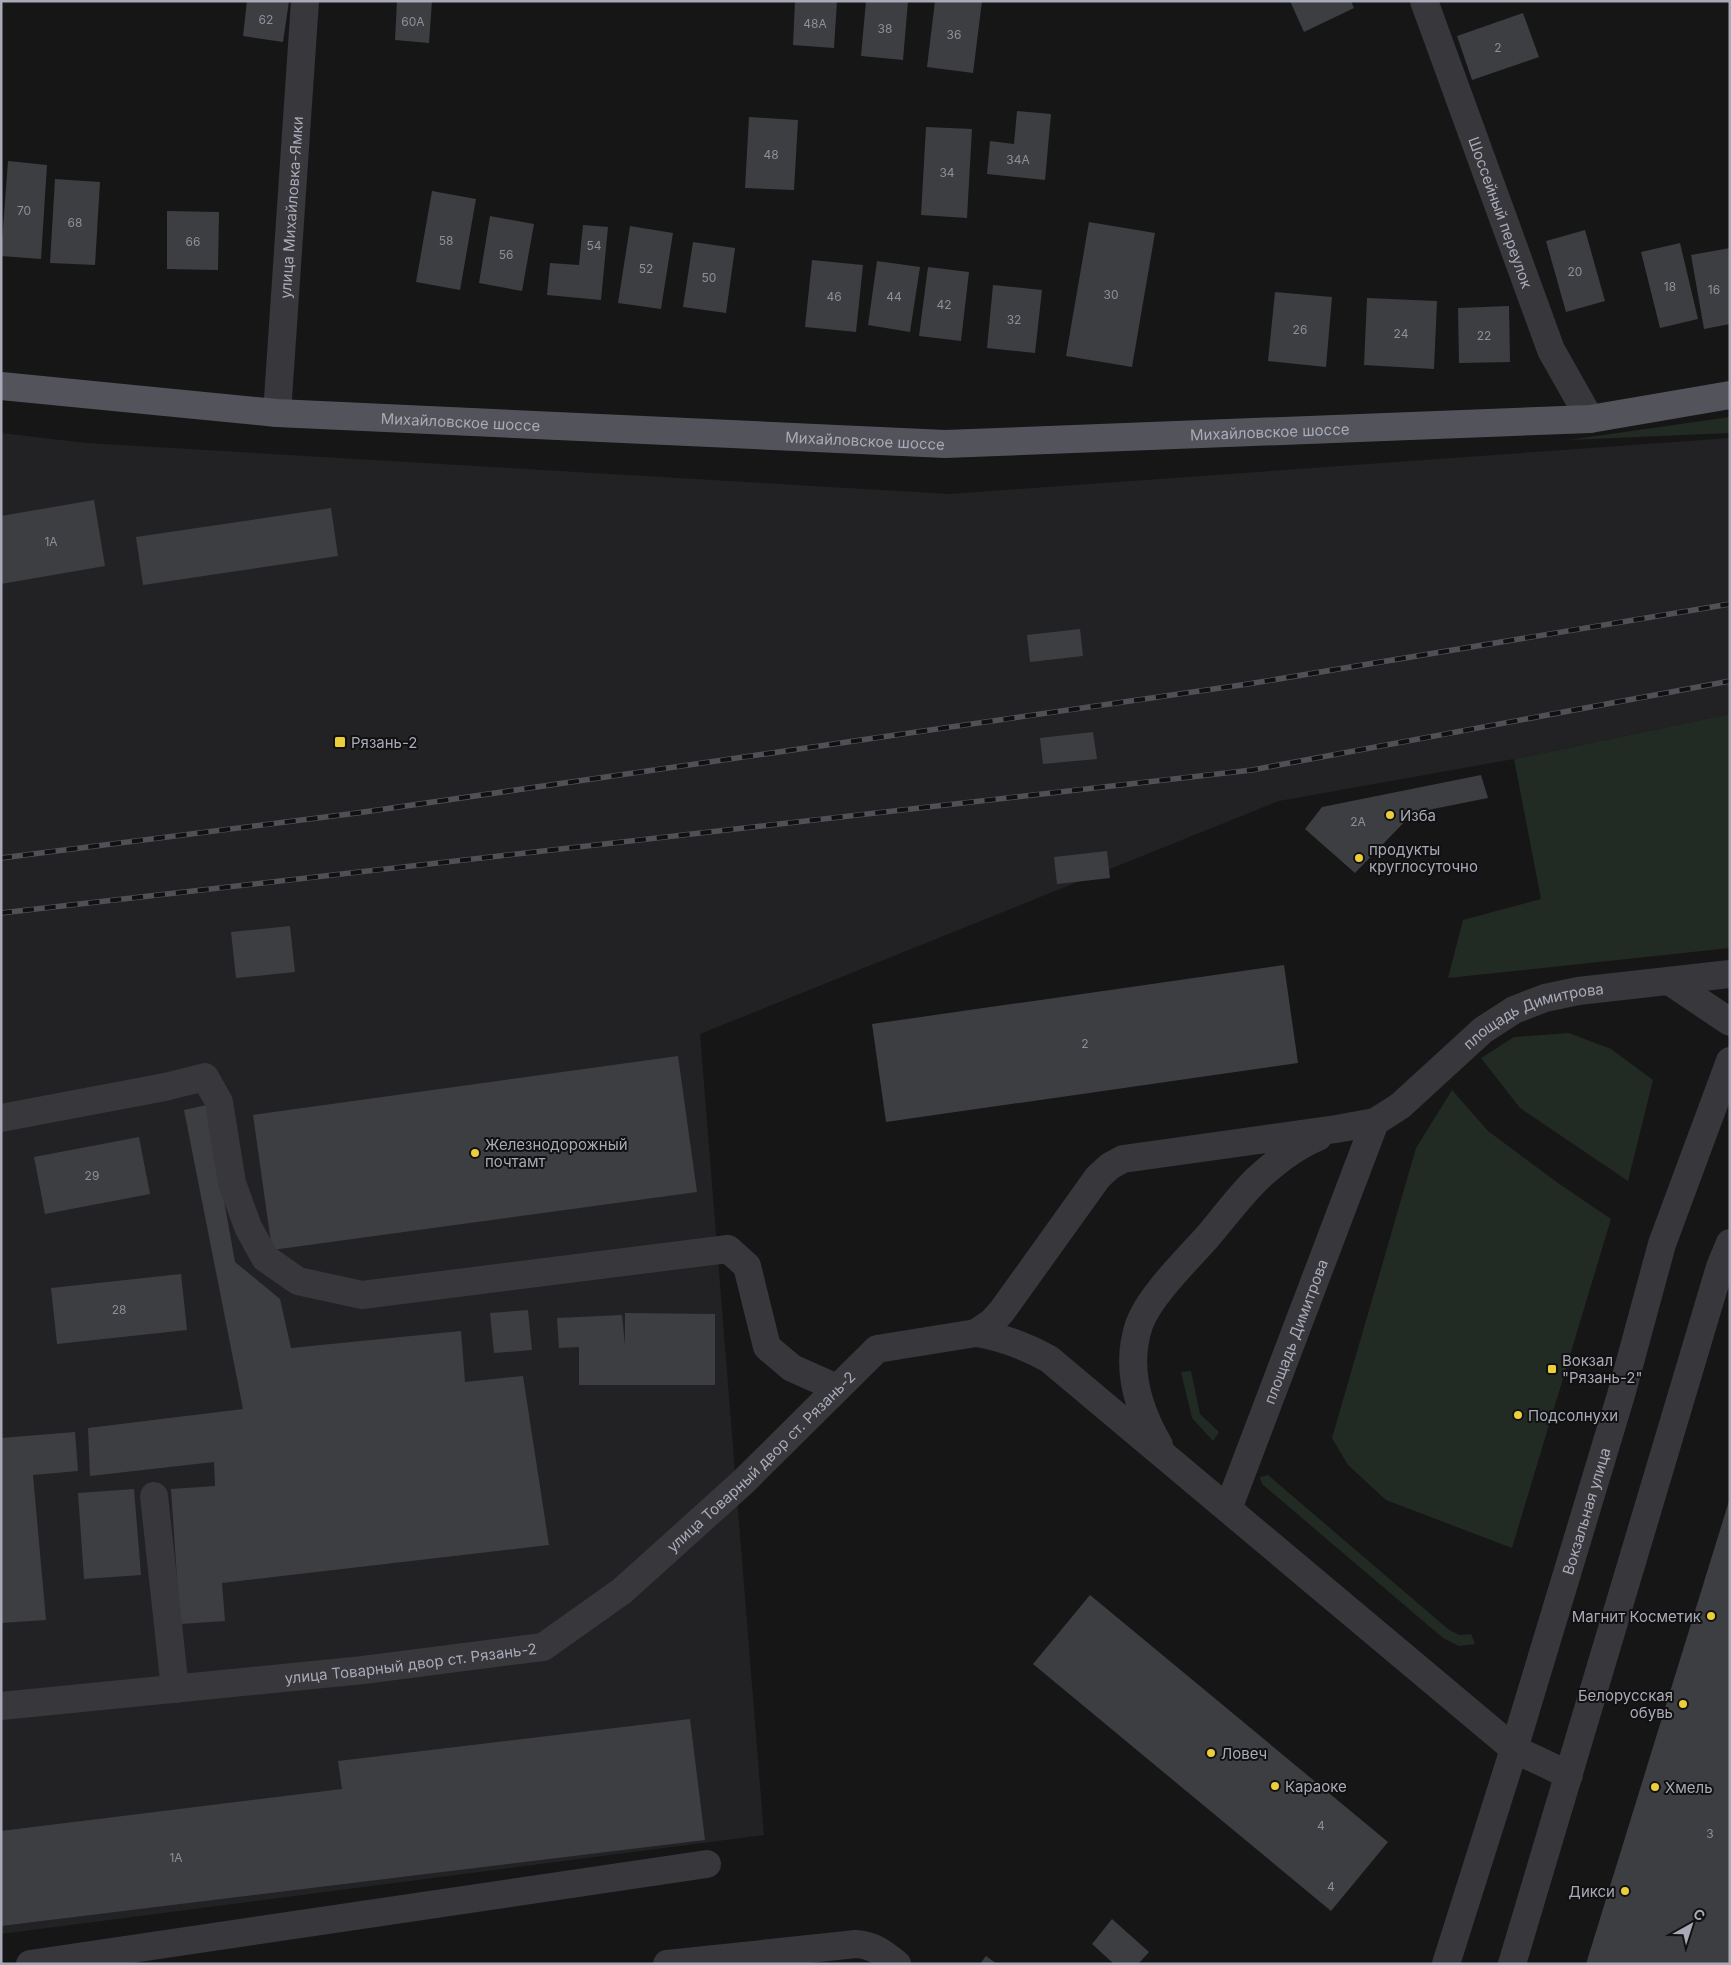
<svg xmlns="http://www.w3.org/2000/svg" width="1731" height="1965" viewBox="0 0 1731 1965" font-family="Inter,sans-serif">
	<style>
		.built { fill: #222224 }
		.green { fill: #222a24 }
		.building { fill: #3d3e41 }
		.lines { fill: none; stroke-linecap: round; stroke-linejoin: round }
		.minor { stroke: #37373c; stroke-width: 28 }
		.major { stroke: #53535b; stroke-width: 28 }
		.rail-casing { stroke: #505057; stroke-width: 5.5 }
		.rail { stroke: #111112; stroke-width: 4; stroke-dasharray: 11; stroke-linecap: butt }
		.poi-dot { fill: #ebce3a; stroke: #111112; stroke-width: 2 }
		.labels { text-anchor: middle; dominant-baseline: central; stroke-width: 4; stroke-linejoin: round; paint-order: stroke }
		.number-label { font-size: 12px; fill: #8d8f9a }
		.street-label { font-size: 15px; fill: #a8aab7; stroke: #111112 }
		.poi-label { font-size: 15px; fill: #a8aab7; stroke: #111112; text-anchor: start }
	</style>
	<rect width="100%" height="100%" fill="#161617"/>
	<path class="built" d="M 1,433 L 86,443 L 950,494 L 1730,438 L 1730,714 L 1514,759 L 1279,801 L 700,1034 L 764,1835 L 1,1934 Z"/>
	<g class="green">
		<path d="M 1730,417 L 1730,433 L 1568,440 Z"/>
		<path d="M 1730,714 L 1730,948 L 1448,978 L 1463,920 L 1541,899 L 1514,759 Z"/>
		<path d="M 1569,1033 L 1611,1049 L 1653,1080 L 1628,1181 L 1520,1108 L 1481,1058 L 1514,1037 Z"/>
		<path d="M 1452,1090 L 1488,1131 L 1558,1183 L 1611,1219 L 1512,1548 L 1386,1500 L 1348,1465 L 1332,1438 L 1416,1148 Z"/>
		<path d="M 1191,1371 L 1200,1414 L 1219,1432 L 1213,1441 L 1192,1418 L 1181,1372 Z"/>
		<path d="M 1268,1475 L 1448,1629 L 1459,1635 L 1471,1634 L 1475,1644 L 1459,1646 L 1443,1638 L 1262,1484 L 1260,1477 Z"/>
	</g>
	<g class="building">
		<path d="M 247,1 L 289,1 L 283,42 L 243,36 Z"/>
		<path d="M 397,1 L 432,1 L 429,43 L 395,40 Z"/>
		<path d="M 795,1 L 837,1 L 834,48 L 793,45 Z"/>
		<path d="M 866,1 L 908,1 L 903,60 L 861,56 Z"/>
		<path d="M 935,1 L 982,1 L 973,73 L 927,67 Z"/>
		<path d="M 1290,1 L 1351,1 L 1354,8 L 1304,32 Z"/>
		<path d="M 1523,13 L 1539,57 L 1472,80 L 1457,36 Z"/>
		<path d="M 1017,111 L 1051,114 L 1045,180 L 987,174 L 990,141 L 1014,144 Z"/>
		<path d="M 749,117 L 798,120 L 794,190 L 745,188 Z"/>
		<path d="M 926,127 L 972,129 L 967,218 L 921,215 Z"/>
		<path d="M 8,161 L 47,165 L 41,259 L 1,256 Z"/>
		<path d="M 55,179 L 100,182 L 95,265 L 50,263 Z"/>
		<path d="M 432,191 L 476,199 L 460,290 L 416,282 Z"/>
		<path d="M 167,211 L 219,212 L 218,270 L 167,269 Z"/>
		<path d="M 490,216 L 534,224 L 522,291 L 479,283 Z"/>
		<path d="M 1089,222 L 1155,233 L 1132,367 L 1066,356 Z"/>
		<path d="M 583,225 L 608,227 L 601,300 L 547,295 L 550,263 L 579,265 Z"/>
		<path d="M 630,226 L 673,233 L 661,309 L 618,303 Z"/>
		<path d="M 1585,230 L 1605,301 L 1566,312 L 1546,241 Z"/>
		<path d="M 693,242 L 735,248 L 726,313 L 683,307 Z"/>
		<path d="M 1680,243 L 1698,319 L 1660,328 L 1641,252 Z"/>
		<path d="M 1730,248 L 1730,324 L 1704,329 L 1691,255 Z"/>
		<path d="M 812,260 L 863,265 L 856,332 L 805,327 Z"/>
		<path d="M 877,261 L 920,267 L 910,332 L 868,325 Z"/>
		<path d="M 928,267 L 969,272 L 961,341 L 919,336 Z"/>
		<path d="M 993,285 L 1042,290 L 1035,353 L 987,348 Z"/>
		<path d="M 1275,292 L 1332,297 L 1326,367 L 1268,361 Z"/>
		<path d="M 1367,298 L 1437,301 L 1434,369 L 1364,365 Z"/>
		<path d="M 1509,306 L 1510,362 L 1459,363 L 1458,308 Z"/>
		<path d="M 94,500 L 105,566 L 1,584 L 1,516 Z"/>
		<path d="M 331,508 L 338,556 L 143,585 L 136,537 Z"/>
		<path d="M 1080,629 L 1083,656 L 1030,662 L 1027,635 Z"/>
		<path d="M 1093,732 L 1097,759 L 1043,764 L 1040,738 Z"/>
		<path d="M 1481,775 L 1488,798 L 1413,813 L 1355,873 L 1305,829 L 1322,807 Z"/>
		<path d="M 1107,851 L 1110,878 L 1057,884 L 1054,857 Z"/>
		<path d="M 290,926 L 295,972 L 236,978 L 231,932 Z"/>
		<path d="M 1284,965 L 1298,1063 L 886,1122 L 872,1024 Z"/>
		<path d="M 678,1056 L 697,1192 L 272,1250 L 253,1115 Z"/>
		<path d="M 207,1105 L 235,1262 L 280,1299 L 291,1348 L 461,1331 L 465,1382 L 523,1376 L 549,1545 L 222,1583 L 225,1621 L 180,1624 L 171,1489 L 215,1486 L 214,1462 L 90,1476 L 88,1428 L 243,1409 L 184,1110 Z"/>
		<path d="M 139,1137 L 150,1194 L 45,1214 L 34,1157 Z"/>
		<path d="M 181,1274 L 187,1330 L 57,1344 L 51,1288 Z"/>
		<path d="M 528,1310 L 532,1350 L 494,1353 L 490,1313 Z"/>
		<path d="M 625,1313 L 715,1314 L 715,1385 L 579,1385 L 579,1347 L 559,1348 L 557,1318 L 622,1315 L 625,1345 Z"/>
		<path d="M 75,1432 L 78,1471 L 33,1475 L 46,1620 L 1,1623 L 1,1438 Z"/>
		<path d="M 134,1489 L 141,1575 L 84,1579 L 78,1493 Z"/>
		<path d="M 1729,1501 L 1730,1964 L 1586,1964 Z"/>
		<path d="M 1090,1595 L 1388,1842 L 1331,1911 L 1033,1664 Z"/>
		<path d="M 690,1719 L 705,1840 L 1,1926 L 1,1831 L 342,1789 L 338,1761 Z"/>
		<path d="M 1112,1919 L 1149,1952 L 1138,1964 L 1114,1964 L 1092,1944 Z"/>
		<path d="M 986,1956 L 997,1964 L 980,1964 Z"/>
	</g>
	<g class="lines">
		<g class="minor">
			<path id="s1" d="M 1424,1 L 1551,350 L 1590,419"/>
			<path id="s2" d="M 277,413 L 305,1"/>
			<path d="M 1669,981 L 1730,1022"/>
			<path d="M 1,1118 L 165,1087 L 205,1077 L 219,1102 L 232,1183 L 248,1227 L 265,1258 L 298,1281 L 362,1295 L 728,1249 L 747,1266 L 767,1347 L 792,1368 L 837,1388"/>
			<path d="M 1375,1122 L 1336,1129 L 1123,1159 L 1110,1166 L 1098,1177 L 1002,1311 L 992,1322 L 976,1333 C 1003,1337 1025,1346 1049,1359 L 1514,1749 L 1569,1775"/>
			<path d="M 1159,1445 C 1138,1409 1125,1367 1139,1325 C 1149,1296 1188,1259 1209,1235 C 1224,1217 1239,1197 1256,1180 C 1274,1163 1296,1146 1318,1137"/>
			<path d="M 154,1496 L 175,1689"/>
			<path id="s3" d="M 1228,1509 L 1375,1122 L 1400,1106 L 1483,1030 L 1514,1010 L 1545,998 L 1578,991 L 1730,974"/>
			<path id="s4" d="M 1,1706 L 363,1670 L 543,1647 L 622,1591 L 743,1482 L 877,1349 L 976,1333"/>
			<path d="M 30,1964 L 707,1864"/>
			<path d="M 667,1964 L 856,1944 C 873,1945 883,1953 897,1964"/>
			<path id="s5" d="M 1446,1964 L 1514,1749 L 1621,1395 L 1662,1244 L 1730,1061"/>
			<path d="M 1512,1964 L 1720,1267 L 1730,1243"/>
		</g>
		<path class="major" id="s6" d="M 1,386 L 277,413 L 945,444 L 1590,419 L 1730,395"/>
		<defs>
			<g id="rail">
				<path d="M 1,858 L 357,813 L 1248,684 L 1730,604"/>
				<path d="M 1,913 L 1252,770 L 1730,681"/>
			</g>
		</defs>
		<use href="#rail" class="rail-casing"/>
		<use href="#rail" class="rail"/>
	</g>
	<g class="poi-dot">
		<rect x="334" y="736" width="12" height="12" rx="2.5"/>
		<circle cx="1390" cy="815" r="5"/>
		<circle cx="1359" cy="858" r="5"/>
		<circle cx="475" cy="1153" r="5"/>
		<rect x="1547" y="1364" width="10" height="10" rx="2.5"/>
		<circle cx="1518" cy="1415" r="5"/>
		<circle cx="1711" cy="1616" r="5"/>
		<circle cx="1683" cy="1704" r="5"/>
		<circle cx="1211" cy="1753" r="5"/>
		<circle cx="1275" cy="1786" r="5"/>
		<circle cx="1655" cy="1787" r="5"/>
		<circle cx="1625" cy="1891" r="5"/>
	</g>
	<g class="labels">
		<g class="number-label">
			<text x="266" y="19">62</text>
			<text x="413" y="21">60А</text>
			<text x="815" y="23">48А</text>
			<text x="885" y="28">38</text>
			<text x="954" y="34">36</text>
			<text x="1498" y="47">2</text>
			<text x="771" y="154">48</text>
			<text x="1018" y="159">34А</text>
			<text x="947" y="172">34</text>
			<text x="24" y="210">70</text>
			<text x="75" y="222">68</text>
			<text x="446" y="240">58</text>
			<text x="193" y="241">66</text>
			<text x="594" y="245">54</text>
			<text x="506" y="254">56</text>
			<text x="646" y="268">52</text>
			<text x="1575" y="271">20</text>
			<text x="709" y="277">50</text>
			<text x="1670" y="286">18</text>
			<text x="1714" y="289">16</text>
			<text x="1111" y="294">30</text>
			<text x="834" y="296">46</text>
			<text x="894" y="296">44</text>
			<text x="944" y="304">42</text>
			<text x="1014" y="319">32</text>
			<text x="1300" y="329">26</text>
			<text x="1401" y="333">24</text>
			<text x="1484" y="335">22</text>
			<text x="51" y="541">1А</text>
			<text x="1358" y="821">2А</text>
			<text x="1085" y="1043">2</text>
			<text x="92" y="1175">29</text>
			<text x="119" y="1309">28</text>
			<text x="1321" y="1825">4</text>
			<text x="1710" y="1833">3</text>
			<text x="176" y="1857">1А</text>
			<text x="1331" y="1886">4</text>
		</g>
		<g class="street-label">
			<text stroke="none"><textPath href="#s2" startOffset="206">улица Михайловка-Ямки</textPath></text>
			<text stroke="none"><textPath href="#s1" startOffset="225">Шоссейный переулок</textPath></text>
			<text stroke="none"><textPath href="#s6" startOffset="461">Михайловское шоссе</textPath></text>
			<text stroke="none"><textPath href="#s6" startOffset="1271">Михайловское шоссе</textPath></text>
			<text stroke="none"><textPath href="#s6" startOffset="866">Михайловское шоссе</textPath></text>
			<text stroke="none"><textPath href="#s3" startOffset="609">площадь Димитрова</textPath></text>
			<text stroke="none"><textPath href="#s3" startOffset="190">площадь Димитрова</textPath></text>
			<text stroke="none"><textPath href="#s4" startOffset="832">улица Товарный двор ст. Рязань-2</textPath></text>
			<text stroke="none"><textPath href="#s5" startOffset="474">Вокзальная улица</textPath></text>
			<text stroke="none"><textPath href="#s4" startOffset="412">улица Товарный двор ст. Рязань-2</textPath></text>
		</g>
		<g class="poi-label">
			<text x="351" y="742">Рязань-2</text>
			<text x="1400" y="815">Изба</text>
			<text x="1369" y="849">продукты<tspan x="1369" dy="17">круглосуточно</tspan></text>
			<text x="485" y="1144">Железнодорожный<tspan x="485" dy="17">почтамт</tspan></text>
			<text x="1562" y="1360">Вокзал<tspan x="1562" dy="17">"Рязань-2"</tspan></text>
			<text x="1528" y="1415">Подсолнухи</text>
			<text x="1701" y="1616" text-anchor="end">Магнит Косметик</text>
			<text x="1673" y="1695" text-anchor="end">Белорусская<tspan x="1673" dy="17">обувь</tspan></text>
			<text x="1221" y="1753">Ловеч</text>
			<text x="1285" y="1786">Караоке</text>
			<text x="1665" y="1787">Хмель</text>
			<text x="1615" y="1891" text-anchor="end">Дикси</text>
		</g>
	</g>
	<rect width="1731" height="1965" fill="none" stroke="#a8aab7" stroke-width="5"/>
	<g transform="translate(1691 1925) rotate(39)" stroke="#111112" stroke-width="4" paint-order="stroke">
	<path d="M0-4L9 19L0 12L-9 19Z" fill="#a8aab7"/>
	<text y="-8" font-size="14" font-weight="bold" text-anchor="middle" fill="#a8aab7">С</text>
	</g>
</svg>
